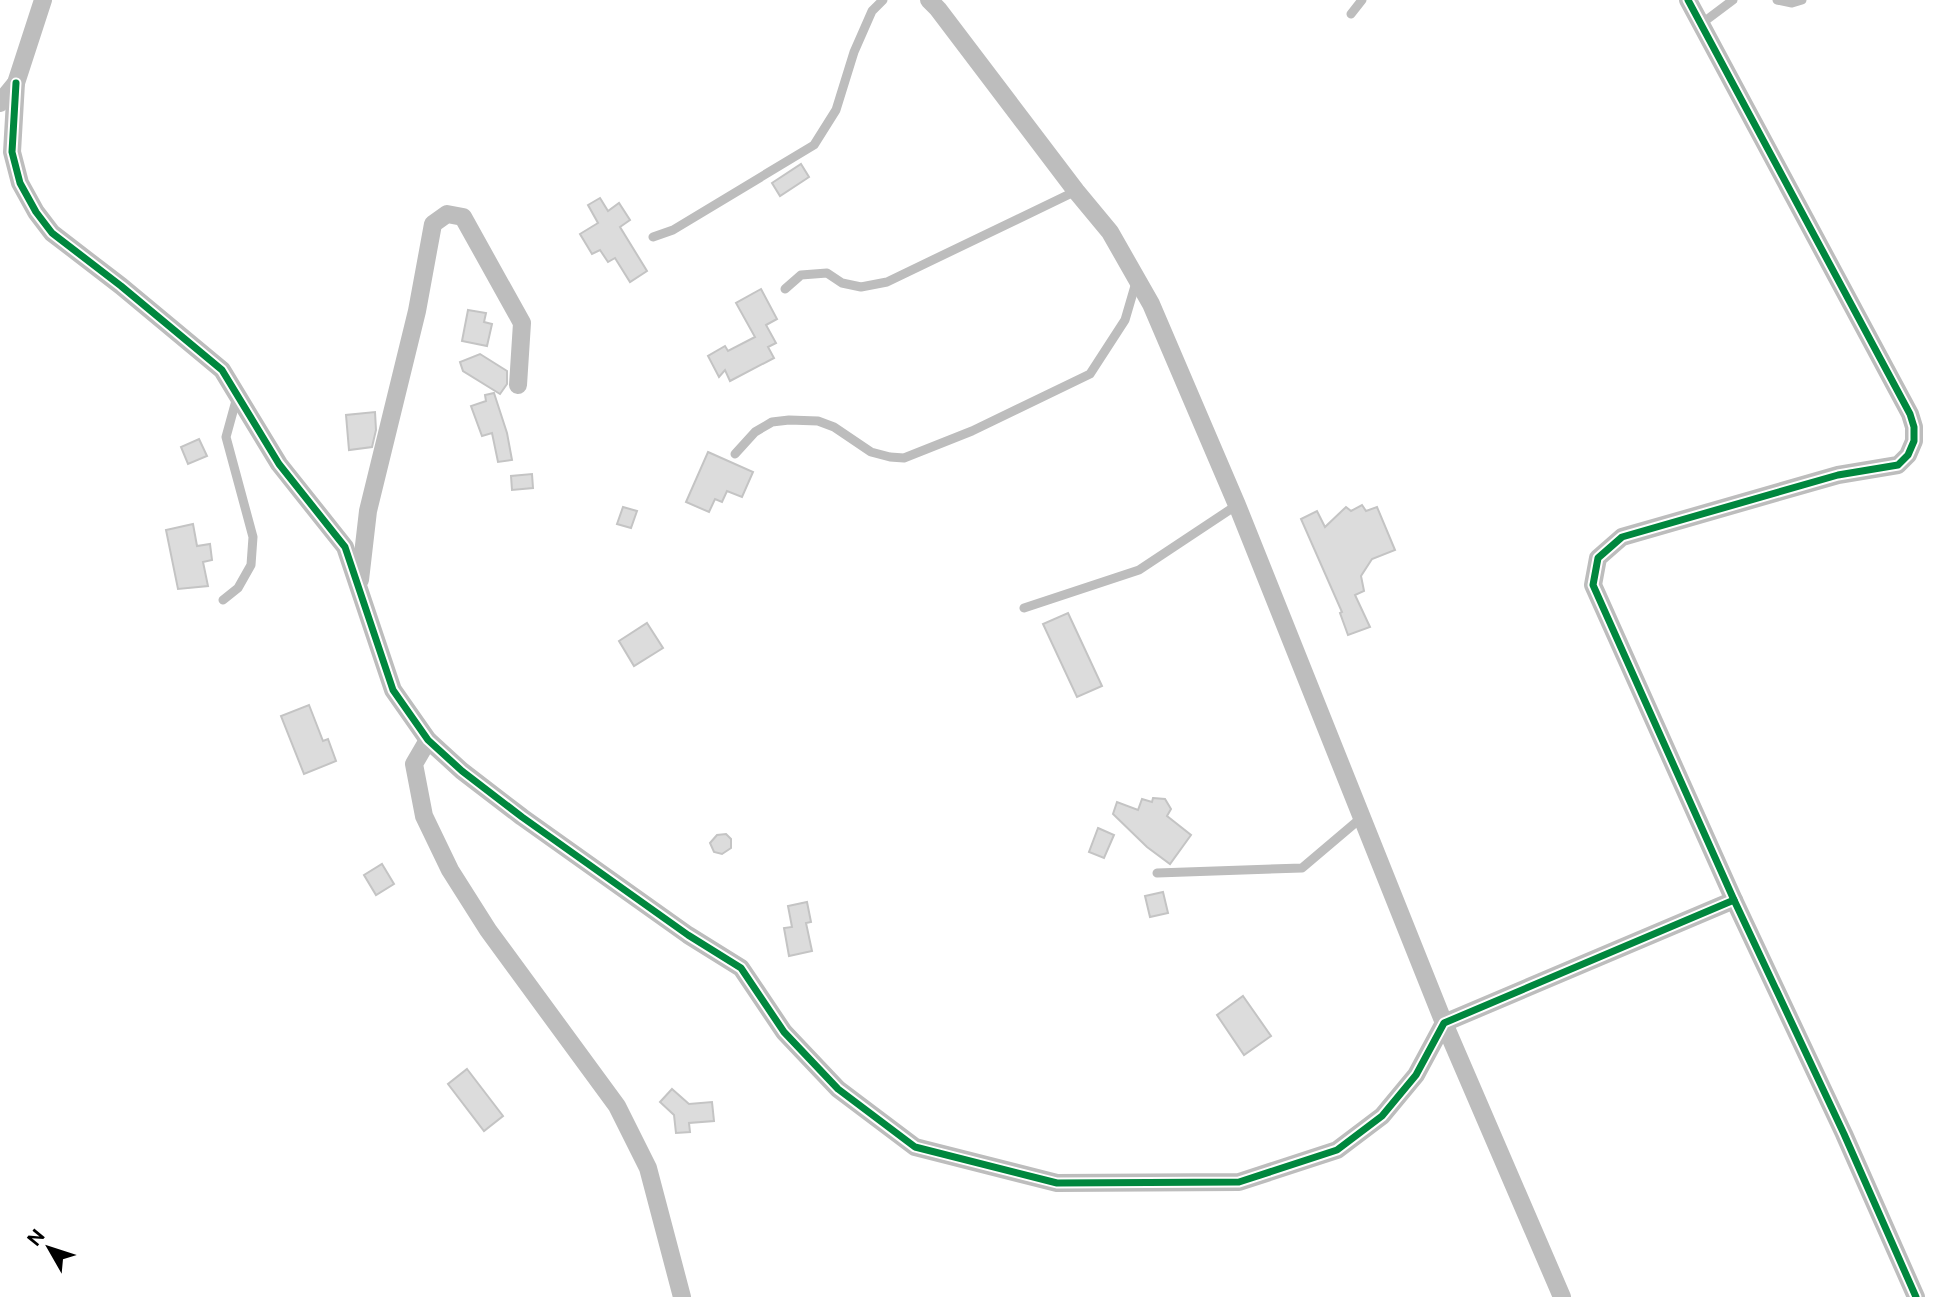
<svg xmlns="http://www.w3.org/2000/svg" width="1940" height="1297" viewBox="0 0 1940 1297" font-family="'Public Sans',sans-serif">
	<style>
		.building { fill: #dcdcdc; stroke: #c4c4c4; stroke-width: 2 }
		.lines { fill: none; stroke-linecap: round; stroke-linejoin: round }
		.service { stroke: #bdbdbd; stroke-width: 9 }
		.minor { stroke: #bdbdbd; stroke-width: 18 }
		.cycleway-casing { stroke: #fff; stroke-width: 11 }
		.cycleway { stroke: #00873e; stroke-width: 7 }
	</style>
	<rect width="100%" height="100%" fill="#fff"/>
	<g class="building">
		<path d="M 801,164 L 809,177 L 780,196 L 772,183 Z"/>
		<path d="M 600,198 L 608,211 L 619,203 L 630,220 L 620,227 L 647,271 L 630,282 L 615,258 L 608,262 L 600,250 L 592,254 L 580,234 L 598,223 L 588,205 Z"/>
		<path d="M 761,289 L 777,319 L 766,325 L 776,343 L 768,347 L 774,358 L 730,381 L 725,370 L 719,377 L 708,356 L 725,346 L 728,351 L 755,337 L 736,303 Z"/>
		<path d="M 468,310 L 486,313 L 484,322 L 492,324 L 487,346 L 462,341 Z"/>
		<path d="M 480,354 L 507,371 L 507,384 L 500,394 L 463,371 L 460,362 Z"/>
		<path d="M 494,393 L 507,433 L 512,460 L 498,462 L 492,433 L 482,436 L 471,406 L 486,401 L 485,395 Z"/>
		<path d="M 375,412 L 376,430 L 372,447 L 349,450 L 346,415 Z"/>
		<path d="M 199,439 L 207,456 L 188,464 L 181,447 Z"/>
		<path d="M 708,452 L 753,472 L 742,497 L 727,491 L 722,502 L 715,499 L 709,512 L 686,502 Z"/>
		<path d="M 532,474 L 533,488 L 512,490 L 511,476 Z"/>
		<path d="M 1362,505 L 1366,511 L 1377,507 L 1395,550 L 1372,559 L 1361,576 L 1364,591 L 1355,595 L 1370,627 L 1348,635 L 1340,613 L 1342,612 L 1301,519 L 1317,511 L 1325,527 L 1346,507 L 1351,511 Z"/>
		<path d="M 623,507 L 637,511 L 631,528 L 617,524 Z"/>
		<path d="M 193,524 L 197,546 L 210,544 L 212,560 L 203,562 L 208,586 L 178,589 L 166,530 Z"/>
		<path d="M 1068,613 L 1102,686 L 1077,697 L 1043,624 Z"/>
		<path d="M 647,623 L 663,648 L 634,666 L 619,641 Z"/>
		<path d="M 309,705 L 323,741 L 328,739 L 336,761 L 304,774 L 281,716 Z"/>
		<path d="M 1153,798 L 1165,799 L 1171,809 L 1167,816 L 1191,835 L 1170,864 L 1147,847 L 1113,814 L 1117,802 L 1138,810 L 1142,799 L 1152,802 Z"/>
		<path d="M 1098,828 L 1114,835 L 1104,858 L 1089,852 Z"/>
		<path d="M 726,834 L 731,839 L 731,848 L 722,854 L 714,852 L 710,843 L 717,835 Z"/>
		<path d="M 382,864 L 394,884 L 376,895 L 364,875 Z"/>
		<path d="M 1163,892 L 1168,913 L 1150,917 L 1145,896 Z"/>
		<path d="M 807,902 L 811,922 L 806,923 L 812,951 L 789,956 L 784,928 L 792,927 L 788,906 Z"/>
		<path d="M 1243,996 L 1271,1036 L 1244,1055 L 1217,1015 Z"/>
		<path d="M 467,1069 L 503,1116 L 484,1131 L 448,1084 Z"/>
		<path d="M 672,1089 L 689,1104 L 712,1102 L 714,1121 L 689,1123 L 690,1132 L 676,1133 L 674,1115 L 660,1102 Z"/>
	</g>
	<g class="lines">
		<g class="service">
			<path d="M 1777,0 L 1792,3 L 1802,0"/>
			<path d="M 1351,14 L 1362,0"/>
			<path d="M 1701,24 L 1733,0"/>
			<path d="M 653,237 L 673,230 L 814,145 L 836,110 L 854,52 L 872,11 L 883,0"/>
			<path d="M 785,289 L 801,275 L 827,273 L 842,283 L 861,287 L 887,282 L 1076,191"/>
			<path d="M 735,454 L 755,432 L 772,422 L 789,420 L 818,421 L 834,427 L 871,452 L 890,457 L 904,458 L 972,431 L 1090,374 L 1125,320 L 1137,279"/>
			<path d="M 223,600 L 238,588 L 251,565 L 253,537 L 226,437 L 237,397"/>
			<path d="M 1024,608 L 1139,570 L 1237,505"/>
			<path d="M 1157,873 L 1302,868 L 1361,818"/>
		</g>
		<g class="minor">
			<path d="M 929,0 L 938,9 L 1076,191 L 1110,232 L 1151,304 L 1237,505 L 1444,1023 L 1562,1297"/>
			<path d="M 1688,0 L 1910,414 L 1914,427 L 1914,441 L 1908,455 L 1898,465 L 1838,475 L 1622,537 L 1598,558 L 1593,585 L 1734,900 L 1844,1134 L 1916,1297"/>
			<path d="M 16,83 L 12,152 L 20,183 L 36,212 L 52,233 L 121,286 L 222,370 L 279,464 L 345,547 L 393,690 L 428,740 L 462,771 L 522,817 L 688,935 L 741,968 L 784,1032 L 838,1089 L 915,1147 L 1057,1183 L 1239,1182 L 1337,1150 L 1382,1116 L 1416,1075 L 1444,1023 L 1734,900"/>
			<path d="M 0,103 L 16,83 L 43,0"/>
			<path d="M 360,580 L 368,511 L 417,311 L 433,224 L 447,214 L 463,217 L 522,323 L 518,385"/>
			<path d="M 428,740 L 414,764 L 424,816 L 450,870 L 488,930 L 617,1106 L 648,1168 L 682,1297"/>
		</g>
		<defs>
			<g id="cycleway">
				<path d="M 1688,0 L 1910,414 L 1914,427 L 1914,441 L 1908,455 L 1898,465 L 1838,475 L 1622,537 L 1598,558 L 1593,585 L 1734,900 L 1844,1134 L 1916,1297"/>
				<path d="M 16,83 L 12,152 L 20,183 L 36,212 L 52,233 L 121,286 L 222,370 L 279,464 L 345,547 L 393,690 L 428,740 L 462,771 L 522,817 L 688,935 L 741,968 L 784,1032 L 838,1089 L 915,1147 L 1057,1183 L 1239,1182 L 1337,1150 L 1382,1116 L 1416,1075 L 1444,1023 L 1734,900"/>
			</g>
		</defs>
		<use href="#cycleway" class="cycleway-casing"/>
		<use href="#cycleway" class="cycleway"/>
	</g>
	<g transform="translate(49 1248) rotate(309)" stroke="#ffffff" stroke-width="5" paint-order="stroke">
	<path d="M0-5L12 26L0 18L-12 26Z" fill="#000000"/>
	<text y="-10" font-size="19" font-weight="bold" text-anchor="middle" fill="#000000">N</text>
	</g>
</svg>
